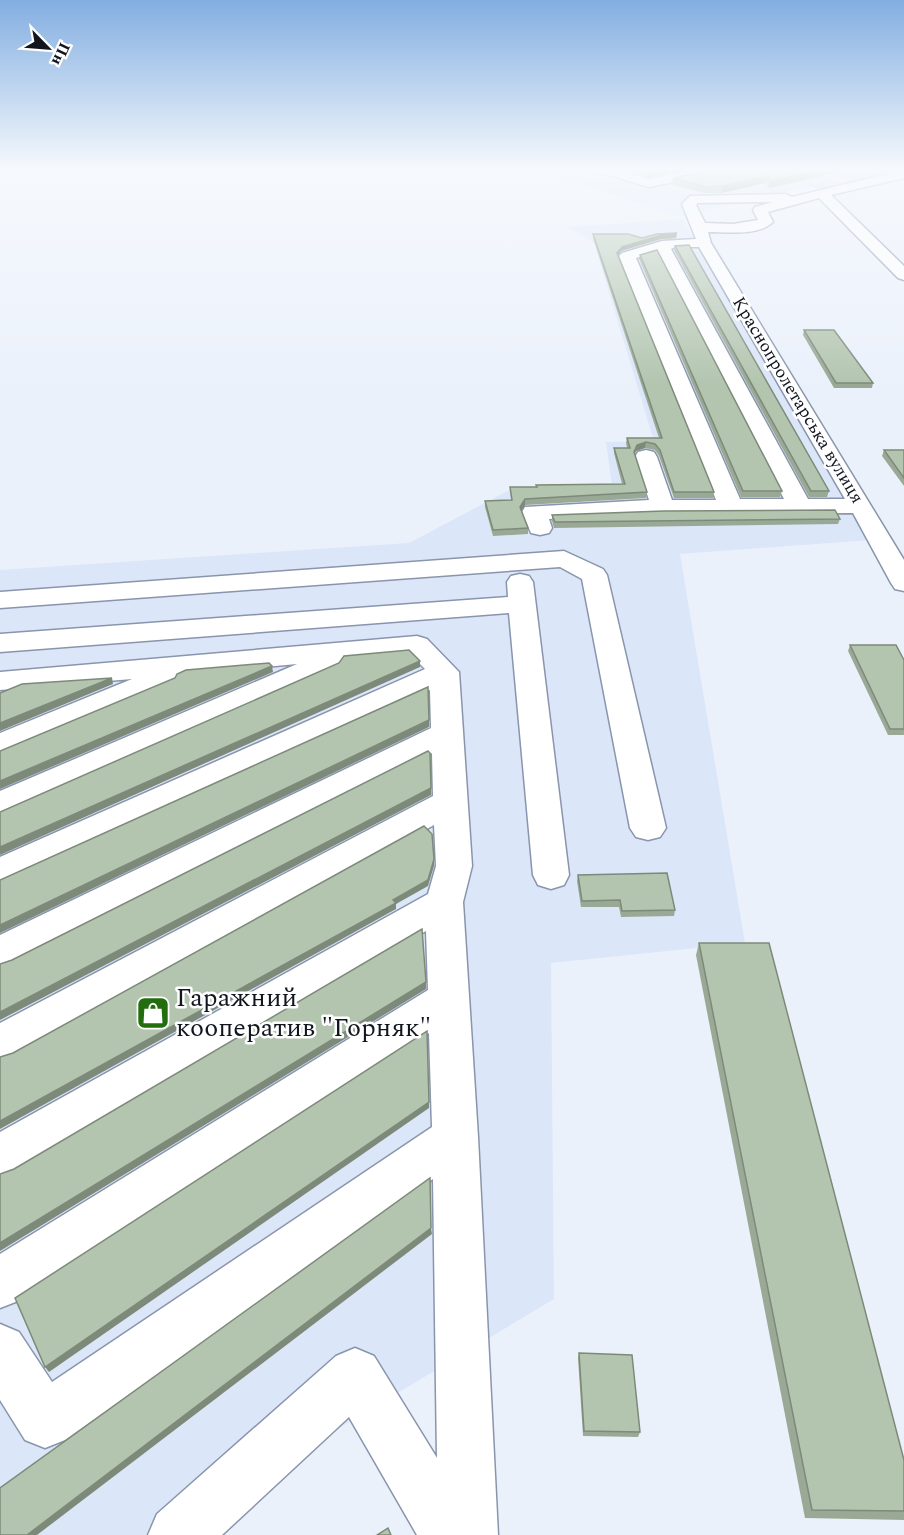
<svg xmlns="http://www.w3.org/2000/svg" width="904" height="1535" viewBox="0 0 904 1535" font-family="Spectral,serif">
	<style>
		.built { fill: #dce6f9 }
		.green { fill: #cedcf9 }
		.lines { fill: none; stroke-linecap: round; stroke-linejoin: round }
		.minor-casing { stroke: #8995ac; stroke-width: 3 }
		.minor { fill: #fff; fill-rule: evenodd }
		.wall { fill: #9aa996 }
		.shaded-wall { fill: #7d8a7a }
		.building { fill: #b3c5af; stroke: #7d8a7a; stroke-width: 1.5 }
		.labels { text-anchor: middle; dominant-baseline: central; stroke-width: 5; stroke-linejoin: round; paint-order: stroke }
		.far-street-label { font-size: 18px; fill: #11151e; stroke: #fefefe }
		.near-poi-label { font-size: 26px; fill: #11151e; stroke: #fefefe; text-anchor: start }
	</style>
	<rect width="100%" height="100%" fill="#ebf1fb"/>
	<g class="built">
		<path d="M 535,169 L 879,169 L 682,217 Z"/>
		<path d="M 683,219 L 871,540 L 680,554 L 745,943 L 551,963 L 554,1299 L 161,1535 L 0,1535 L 0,570 L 409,543 L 515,487 L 612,486 L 606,442 L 654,441 L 594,243 L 567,227 Z"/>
	</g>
	<path class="green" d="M 796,169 L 904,169 L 904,170 C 873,179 835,197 803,185 L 850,180 Z"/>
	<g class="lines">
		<defs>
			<g id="minor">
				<path d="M 597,169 L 615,169 L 649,179 L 700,169 L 724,169 L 718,173 L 649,187 L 599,172 Z"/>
				<path d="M 904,170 L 904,178 L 831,195 L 904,266 L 904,280 L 898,278 L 819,198 L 768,212 L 773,222 C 759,236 727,232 708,232 L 711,243 L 904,560 L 904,591 L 895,589 L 891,583 L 853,513 L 663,514 L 549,519 L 552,528 L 549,533 L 540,535 L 531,533 L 522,512 L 525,507 L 649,500 L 635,457 L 638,452 L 646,450 L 654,452 L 657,457 L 672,500 L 716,500 L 619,256 L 622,253 L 662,241 L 696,239 L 682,204 L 690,196 L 786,194 L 792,197 ZM 773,202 L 755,207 L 753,210 L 758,220 L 733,224 L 705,223 L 696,205 L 698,203 ZM 675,247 L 699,247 L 845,499 L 808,499 L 671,249 ZM 658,252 L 784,499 L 740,499 L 636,258 Z"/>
				<path d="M 564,551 L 603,569 L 607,575 L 666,828 L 660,837 L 648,840 L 636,837 L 630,828 L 582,579 L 560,567 L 0,608 L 0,592 Z"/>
				<path d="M 520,574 L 529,576 L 533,582 L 569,875 L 564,885 L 551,889 L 538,885 L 533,875 L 509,613 L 0,652 L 0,634 L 508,597 L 507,582 L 511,576 Z"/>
				<path d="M 417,636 L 427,639 L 459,672 L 472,866 L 463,902 L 478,1137 L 498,1535 L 417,1535 L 349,1417 L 222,1535 L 148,1535 L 157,1514 L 336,1356 L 355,1348 L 374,1356 L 437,1458 L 433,1179 L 65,1440 L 45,1448 L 25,1440 L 0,1400 L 0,1324 L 19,1332 L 52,1382 L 432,1127 L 429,1033 L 18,1301 L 0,1308 L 0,1254 L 428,990 L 426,931 L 16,1173 L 0,1179 L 0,1132 L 428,894 L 436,866 L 434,825 L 15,1057 L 0,1062 L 0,1023 L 433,796 L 432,753 L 14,964 L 0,969 L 0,935 L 431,728 L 430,690 L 0,886 L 0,857 L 425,669 L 410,654 L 343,660 L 339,667 L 0,817 L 0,791 L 297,664 L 178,675 L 175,682 L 0,756 L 0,733 L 132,679 L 0,690 L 0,672 Z"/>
			</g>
		</defs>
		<use href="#minor" class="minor-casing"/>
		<use href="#minor" class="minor"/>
	</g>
	<g class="wall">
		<path d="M 640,169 L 689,169 L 649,177 L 639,174 Z"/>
		<path d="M 843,170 L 814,178 L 769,188 L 765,183 L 722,193 L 705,193 L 672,185 L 673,178 Z"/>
		<path d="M 677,233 L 676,238 L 661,239 L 621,251 L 618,255 L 714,492 L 713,498 L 674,498 L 659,456 L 655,450 L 645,448 L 636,451 L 634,455 L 647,492 L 646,498 L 525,505 L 521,510 L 528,528 L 528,534 L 493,536 L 485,507 L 485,501 L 511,500 L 510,487 L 536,487 L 536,485 L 622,484 L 614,453 L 614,448 L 627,448 L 626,443 L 627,438 L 659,438 L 593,238 L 593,234 L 642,238 Z"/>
		<path d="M 675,246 L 829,491 L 827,497 L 809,497 L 674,250 Z"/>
		<path d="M 640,255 L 782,491 L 780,497 L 741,497 L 639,259 Z"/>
		<path d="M 804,330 L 873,383 L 872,388 L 834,388 L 803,335 Z"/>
		<path d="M 884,450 L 904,450 L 904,486 L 882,456 Z"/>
		<path d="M 552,515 L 840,519 L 838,524 L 554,528 L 552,521 Z"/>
		<path d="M 850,645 L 904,660 L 904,735 L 888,735 L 848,651 Z"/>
		<path d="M 578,875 L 675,910 L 674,916 L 621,917 L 619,907 L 581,907 L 577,881 Z"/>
		<path d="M 699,943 L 904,1460 L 904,1520 L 805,1518 L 696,955 Z"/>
		<path d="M 579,1353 L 640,1432 L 638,1437 L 583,1436 L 578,1358 Z"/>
	</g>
	<g class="shaded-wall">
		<path d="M 656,169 L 689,169 L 649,177 L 650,170 Z"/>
		<path d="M 824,169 L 843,169 L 843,170 L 814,178 L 769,188 L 771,181 Z"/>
		<path d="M 767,176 L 765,183 L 722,193 L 723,186 Z"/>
		<path d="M 677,233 L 676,238 L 661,239 L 621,251 L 617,257 L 617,253 L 622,247 L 662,235 Z"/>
		<path d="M 646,442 L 645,448 L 636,451 L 633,458 L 634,452 L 637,445 Z"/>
		<path d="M 525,499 L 525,505 L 520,513 L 520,507 Z"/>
		<path d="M 420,661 L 420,667 L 0,855 L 0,847 Z"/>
		<path d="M 272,666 L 273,672 L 0,789 L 0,781 Z"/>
		<path d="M 112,678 L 113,684 L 0,731 L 0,723 Z"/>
		<path d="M 429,720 L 429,727 L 0,933 L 0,925 Z"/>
		<path d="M 431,788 L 431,795 L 0,1020 L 0,1012 Z"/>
		<path d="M 434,859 L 434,866 L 428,886 L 396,904 L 396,909 L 0,1129 L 0,1121 L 393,900 Z"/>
		<path d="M 426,982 L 426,989 L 0,1251 L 0,1243 Z"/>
		<path d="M 429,1102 L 429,1108 L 49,1372 L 45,1367 Z"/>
		<path d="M 431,1228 L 432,1234 L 37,1535 L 27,1535 Z"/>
	</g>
	<g class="building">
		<path d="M 718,169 L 824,169 L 771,181 L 767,176 L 723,186 L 706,187 L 673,178 Z"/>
		<path d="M 677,233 L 662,235 L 622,247 L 617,253 L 714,492 L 674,492 L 660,450 L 655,444 L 646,442 L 637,445 L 634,452 L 647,492 L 525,499 L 520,507 L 528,528 L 493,530 L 485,501 L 512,500 L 510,487 L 537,487 L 536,485 L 625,484 L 614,448 L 630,448 L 627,438 L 662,438 L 593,234 L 628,234 L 642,238 L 657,234 Z"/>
		<path d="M 689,245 L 829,491 L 811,491 L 675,246 Z"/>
		<path d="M 657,250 L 782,491 L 743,491 L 640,255 Z"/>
		<path d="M 804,330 L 834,330 L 873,383 L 836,383 Z"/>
		<path d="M 884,450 L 904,450 L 904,478 Z"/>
		<path d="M 835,510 L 840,519 L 555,522 L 552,515 L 664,511 Z"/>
		<path d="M 850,645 L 896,645 L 904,660 L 904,729 L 890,729 Z"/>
		<path d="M 409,650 L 420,661 L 0,847 L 0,812 L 339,663 L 344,656 Z"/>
		<path d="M 269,663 L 272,666 L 0,781 L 0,751 L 175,678 L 177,674 L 186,670 Z"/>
		<path d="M 112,678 L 0,723 L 0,693 L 22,684 Z"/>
		<path d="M 428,687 L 429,720 L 0,925 L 0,880 Z"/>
		<path d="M 428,751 L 430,753 L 431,788 L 0,1012 L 0,964 L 12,960 Z"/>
		<path d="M 424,826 L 432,834 L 434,859 L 428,880 L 393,900 L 396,903 L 0,1121 L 0,1057 L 13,1053 Z"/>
		<path d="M 667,873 L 675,910 L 622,911 L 620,900 L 582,901 L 578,875 Z"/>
		<path d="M 422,929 L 426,982 L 0,1243 L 0,1174 L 14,1169 Z"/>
		<path d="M 699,943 L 769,943 L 904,1460 L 904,1511 L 812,1510 Z"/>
		<path d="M 427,1031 L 429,1102 L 45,1367 L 15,1298 Z"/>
		<path d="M 430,1178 L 431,1228 L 27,1535 L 0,1535 L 0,1488 Z"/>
		<path d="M 579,1353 L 632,1355 L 640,1432 L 584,1431 Z"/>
		<path d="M 388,1528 L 391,1535 L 377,1535 Z"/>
	</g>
	<linearGradient id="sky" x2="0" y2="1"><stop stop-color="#83aee1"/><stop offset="0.44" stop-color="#f6f9fd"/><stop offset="1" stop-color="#f6f9fd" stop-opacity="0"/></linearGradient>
	<rect width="904" height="384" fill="url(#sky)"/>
	<defs>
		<symbol id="shop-square" viewBox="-11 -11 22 22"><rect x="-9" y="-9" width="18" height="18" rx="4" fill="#226d0e" stroke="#fefefe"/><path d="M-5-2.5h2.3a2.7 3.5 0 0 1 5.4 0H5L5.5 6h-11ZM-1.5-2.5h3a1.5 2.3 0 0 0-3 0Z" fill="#fff"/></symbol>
	</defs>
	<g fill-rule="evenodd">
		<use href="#shop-square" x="134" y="994" width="38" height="38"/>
	</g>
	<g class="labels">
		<g class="far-street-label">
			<text transform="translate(798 400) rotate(59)">Краснопролетарська вулиця</text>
		</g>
		<g class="near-poi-label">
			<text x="176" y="998">Гаражний<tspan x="176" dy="30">кооператив "Горняк"</tspan></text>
		</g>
	</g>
	<g transform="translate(48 48) rotate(115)" stroke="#fefefe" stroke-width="4.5" paint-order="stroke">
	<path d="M0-4.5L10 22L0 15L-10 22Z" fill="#11151e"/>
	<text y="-9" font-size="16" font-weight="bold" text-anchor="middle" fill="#11151e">Пн</text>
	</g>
</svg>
